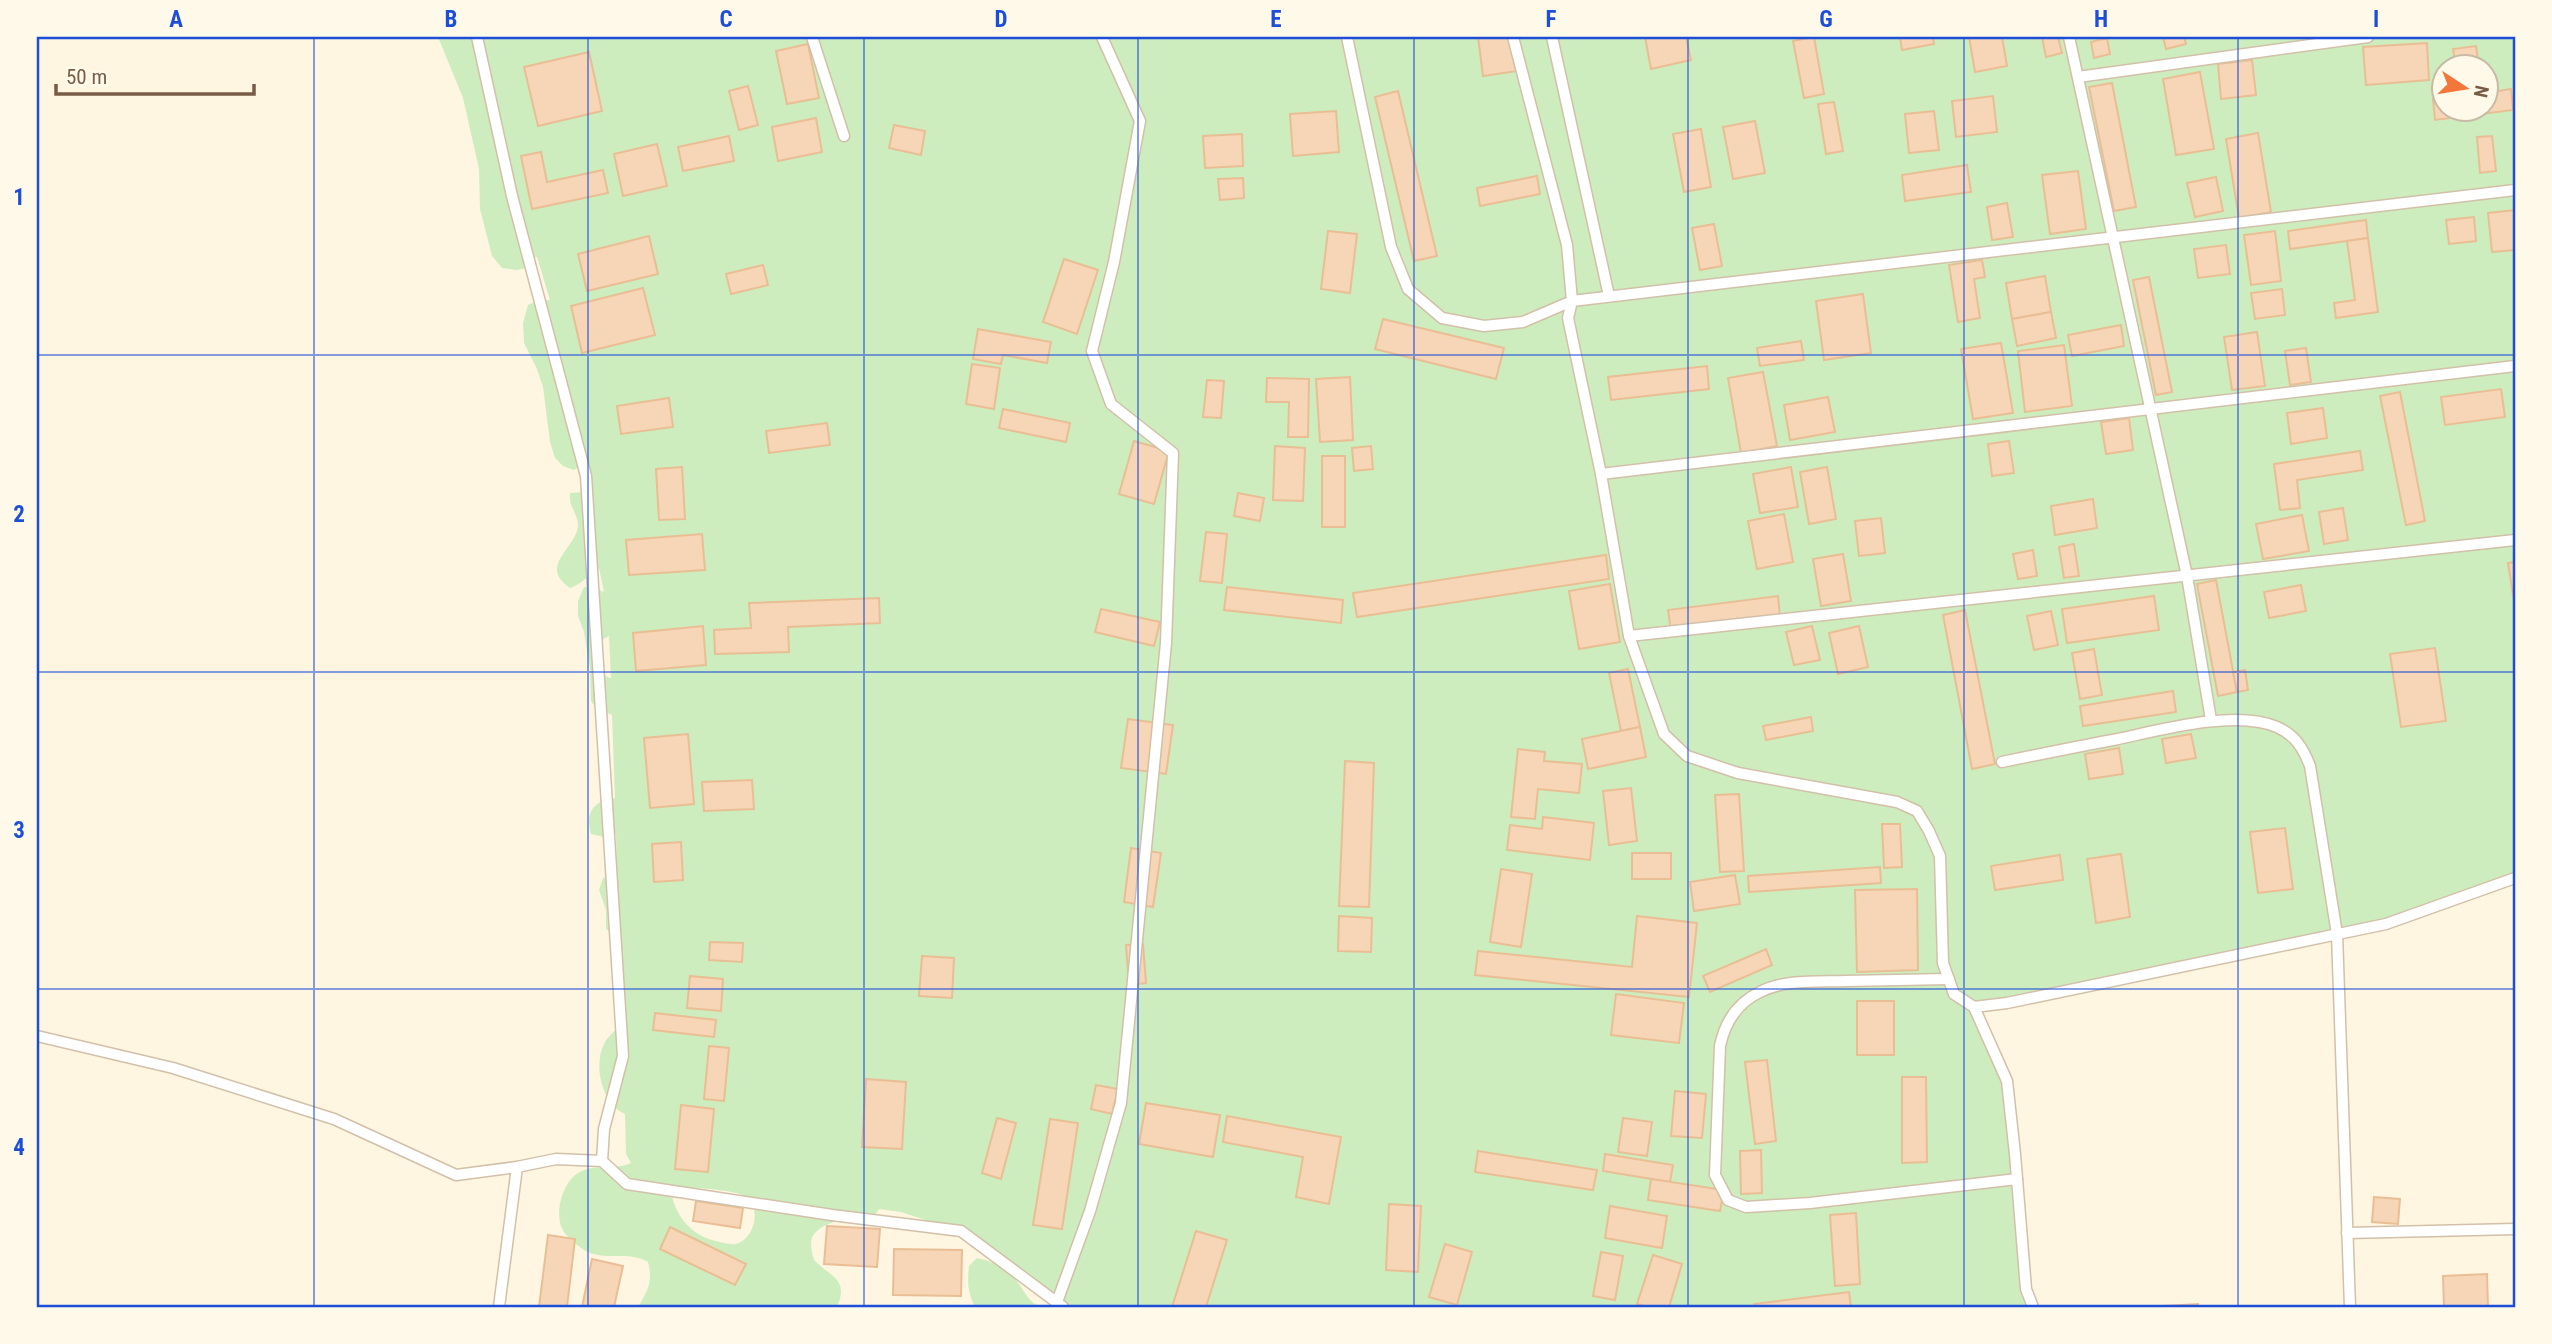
<svg xmlns="http://www.w3.org/2000/svg" width="2552" height="1344" viewBox="0 0 2552 1344" font-family="'Roboto Condensed',sans-serif">
	<style>
		.green { fill: #cdedbe; fill-rule: evenodd }
		.building { fill: #f6d6b6; stroke: #eabe95; stroke-width: 2 }
		.lines { fill: none; stroke-linecap: round; stroke-linejoin: round }
		.lane-casing { stroke: #d2c0a9; stroke-width: 13 }
		.lane { stroke: #fff; stroke-width: 10 }
		.grid { fill: none; stroke: #1d4ed8; stroke-width: 2; stroke-opacity: 0.55 }
		.neatline { fill: none; stroke: #1d4ed8; stroke-width: 2.5 }
		.grid-label { font-size: 23px; text-anchor: middle; font-weight: bold; fill: #1d4ed8 }
	</style>
	<rect width="100%" height="100%" fill="#fef6e1"/>
	<g class="green">
		<path d="M 438,37 L 2515,37 L 2515,878 L 2386,924 L 1974,1007 L 2007,1081 L 2026,1288 L 2033,1307 L 1058,1307 L 972,1235 L 901,1212 L 879,1209 L 875,1215 C 858,1216 826,1220 815,1233 C 808,1240 812,1252 814,1260 C 832,1278 849,1279 837,1307 L 638,1307 C 648,1291 653,1281 648,1262 C 628,1250 604,1262 584,1250 C 578,1246 568,1238 564,1232 C 553,1216 562,1183 578,1173 C 595,1163 614,1171 631,1163 L 626,1154 L 625,1114 C 602,1104 593,1066 604,1044 C 606,1039 611,1035 614,1031 L 622,1029 L 613,934 L 606,929 L 606,910 L 599,890 L 603,878 L 612,875 L 617,877 L 616,834 L 604,837 L 591,834 C 585,812 593,801 615,798 L 612,715 L 596,708 L 591,701 L 590,668 L 584,632 L 578,616 L 578,601 L 584,587 L 597,589 L 604,592 L 599,568 C 589,574 581,585 570,588 C 537,566 577,548 578,525 C 578,514 568,506 570,493 L 587,492 L 583,464 L 574,470 L 563,466 L 555,458 L 550,442 L 543,387 L 537,369 L 524,343 L 523,323 L 528,305 L 538,300 L 550,300 L 537,257 L 530,258 L 527,268 L 517,270 L 502,268 L 492,256 L 480,209 L 479,169 L 463,98 ZM 2444,66 L 2486,66 L 2486,108 L 2444,108 ZM 609,636 L 611,678 L 610,678 L 604,675 L 601,666 L 602,640 ZM 670,1187 C 687,1187 723,1189 740,1194 C 763,1201 757,1238 736,1244 C 732,1245 724,1243 720,1242 C 691,1237 674,1215 670,1187 Z"/>
		<path d="M 977,1258 C 994,1261 1009,1270 1019,1284 C 1026,1294 1030,1304 1042,1307 L 975,1307 C 968,1293 967,1282 969,1266 Z"/>
	</g>
	<g class="building">
		<path d="M 1478,37 L 1519,37 L 1524,70 L 1483,76 Z"/>
		<path d="M 1645,37 L 1686,37 L 1691,60 L 1651,69 Z"/>
		<path d="M 1814,37 L 1824,94 L 1804,98 L 1793,41 Z"/>
		<path d="M 1900,37 L 1933,37 L 1934,44 L 1902,50 Z"/>
		<path d="M 1969,37 L 2002,37 L 2007,66 L 1975,72 Z"/>
		<path d="M 2042,37 L 2058,37 L 2062,53 L 2046,57 Z"/>
		<path d="M 2163,37 L 2184,37 L 2186,44 L 2166,49 Z"/>
		<path d="M 2107,38 L 2110,54 L 2094,58 L 2091,42 Z"/>
		<path d="M 2427,43 L 2429,80 L 2366,85 L 2363,47 Z"/>
		<path d="M 808,44 L 819,98 L 787,104 L 776,51 Z"/>
		<path d="M 2476,46 L 2479,66 L 2456,66 L 2453,49 Z"/>
		<path d="M 589,52 L 602,111 L 538,126 L 524,67 Z"/>
		<path d="M 2252,60 L 2256,95 L 2221,99 L 2218,64 Z"/>
		<path d="M 2200,72 L 2214,149 L 2176,155 L 2163,79 Z"/>
		<path d="M 2112,83 L 2136,207 L 2114,211 L 2089,87 Z"/>
		<path d="M 748,86 L 758,125 L 739,130 L 729,91 Z"/>
		<path d="M 2511,89 L 2513,110 L 2435,120 L 2433,99 L 2444,98 L 2444,108 L 2486,108 L 2486,93 Z"/>
		<path d="M 1398,91 L 1437,256 L 1414,261 L 1375,97 Z"/>
		<path d="M 1993,96 L 1997,132 L 1956,137 L 1952,101 Z"/>
		<path d="M 1834,102 L 1843,151 L 1826,154 L 1818,104 Z"/>
		<path d="M 1336,111 L 1339,152 L 1293,156 L 1290,114 Z"/>
		<path d="M 1934,111 L 1939,150 L 1909,153 L 1905,114 Z"/>
		<path d="M 816,118 L 822,152 L 778,161 L 772,127 Z"/>
		<path d="M 1755,121 L 1765,173 L 1733,179 L 1723,127 Z"/>
		<path d="M 894,125 L 925,131 L 921,155 L 889,148 Z"/>
		<path d="M 1701,129 L 1711,187 L 1684,192 L 1673,134 Z"/>
		<path d="M 2258,133 L 2271,212 L 2239,218 L 2226,139 Z"/>
		<path d="M 1242,134 L 1243,166 L 1205,168 L 1203,136 Z"/>
		<path d="M 729,136 L 734,161 L 683,171 L 678,147 Z"/>
		<path d="M 2492,136 L 2496,171 L 2480,173 L 2477,137 Z"/>
		<path d="M 657,144 L 667,186 L 623,196 L 614,154 Z"/>
		<path d="M 541,152 L 547,182 L 603,170 L 608,193 L 532,209 L 521,156 Z"/>
		<path d="M 1967,165 L 1971,192 L 1905,201 L 1902,175 Z"/>
		<path d="M 2078,171 L 2086,229 L 2050,234 L 2042,175 Z"/>
		<path d="M 1537,176 L 1540,194 L 1480,206 L 1477,188 Z"/>
		<path d="M 2216,177 L 2223,211 L 2195,217 L 2187,183 Z"/>
		<path d="M 1243,178 L 1244,198 L 1220,200 L 1218,179 Z"/>
		<path d="M 2007,203 L 2013,237 L 1992,240 L 1987,207 Z"/>
		<path d="M 2515,210 L 2515,250 L 2492,252 L 2488,213 Z"/>
		<path d="M 2474,217 L 2476,241 L 2449,244 L 2446,220 Z"/>
		<path d="M 2366,220 L 2368,238 L 2290,249 L 2288,231 Z"/>
		<path d="M 1714,224 L 1722,266 L 1700,270 L 1692,228 Z"/>
		<path d="M 1328,231 L 1357,234 L 1350,293 L 1321,289 Z"/>
		<path d="M 2275,231 L 2281,281 L 2251,285 L 2244,235 Z"/>
		<path d="M 649,236 L 658,274 L 587,291 L 578,254 Z"/>
		<path d="M 2368,238 L 2378,312 L 2336,318 L 2334,303 L 2355,300 L 2347,241 Z"/>
		<path d="M 2226,245 L 2230,274 L 2198,278 L 2194,249 Z"/>
		<path d="M 1064,259 L 1098,270 L 1077,334 L 1043,322 Z"/>
		<path d="M 1982,260 L 1985,277 L 1974,279 L 1980,318 L 1958,322 L 1949,265 Z"/>
		<path d="M 763,265 L 768,285 L 731,294 L 726,274 Z"/>
		<path d="M 2045,276 L 2051,312 L 2012,319 L 2006,283 Z"/>
		<path d="M 2149,277 L 2172,392 L 2156,395 L 2133,280 Z"/>
		<path d="M 643,288 L 655,335 L 582,353 L 571,306 Z"/>
		<path d="M 2282,289 L 2285,315 L 2255,319 L 2251,293 Z"/>
		<path d="M 1863,294 L 1871,353 L 1824,360 L 1816,301 Z"/>
		<path d="M 2051,312 L 2056,338 L 2017,346 L 2012,319 Z"/>
		<path d="M 1383,319 L 1504,348 L 1496,379 L 1375,349 Z"/>
		<path d="M 2121,325 L 2124,346 L 2072,356 L 2068,335 Z"/>
		<path d="M 978,329 L 1051,342 L 1047,363 L 1003,355 L 1001,364 L 973,359 Z"/>
		<path d="M 2257,332 L 2265,386 L 2232,390 L 2224,337 Z"/>
		<path d="M 1801,341 L 1804,360 L 1760,366 L 1757,348 Z"/>
		<path d="M 2001,343 L 2013,413 L 1973,419 L 1961,349 Z"/>
		<path d="M 2064,345 L 2072,406 L 2025,412 L 2018,351 Z"/>
		<path d="M 2306,348 L 2311,382 L 2290,385 L 2285,351 Z"/>
		<path d="M 972,364 L 1000,368 L 994,409 L 966,404 Z"/>
		<path d="M 1707,366 L 1709,389 L 1611,400 L 1608,377 Z"/>
		<path d="M 1763,372 L 1777,446 L 1741,453 L 1728,378 Z"/>
		<path d="M 1350,377 L 1353,440 L 1320,442 L 1316,379 Z"/>
		<path d="M 1267,378 L 1309,379 L 1308,437 L 1288,437 L 1289,402 L 1266,402 Z"/>
		<path d="M 1207,380 L 1224,381 L 1221,418 L 1203,417 Z"/>
		<path d="M 2501,389 L 2505,417 L 2445,425 L 2441,397 Z"/>
		<path d="M 2400,392 L 2425,521 L 2406,525 L 2380,396 Z"/>
		<path d="M 1828,397 L 1835,432 L 1790,440 L 1784,405 Z"/>
		<path d="M 669,398 L 673,427 L 621,434 L 617,406 Z"/>
		<path d="M 2323,408 L 2327,438 L 2291,444 L 2287,413 Z"/>
		<path d="M 1003,409 L 1070,423 L 1066,442 L 999,428 Z"/>
		<path d="M 2129,418 L 2133,450 L 2106,454 L 2101,422 Z"/>
		<path d="M 827,423 L 830,445 L 769,453 L 766,431 Z"/>
		<path d="M 1134,441 L 1169,451 L 1154,504 L 1119,494 Z"/>
		<path d="M 2009,441 L 2014,473 L 1992,476 L 1988,444 Z"/>
		<path d="M 1275,446 L 1305,448 L 1303,501 L 1273,500 Z"/>
		<path d="M 1371,446 L 1373,469 L 1354,471 L 1352,448 Z"/>
		<path d="M 2360,451 L 2363,470 L 2297,480 L 2300,508 L 2280,510 L 2274,464 Z"/>
		<rect x="1322" y="456" width="23" height="71"/>
		<path d="M 682,467 L 685,519 L 659,520 L 656,469 Z"/>
		<path d="M 1791,467 L 1798,507 L 1760,513 L 1753,474 Z"/>
		<path d="M 1827,467 L 1836,519 L 1809,524 L 1800,472 Z"/>
		<path d="M 1238,493 L 1264,498 L 1260,521 L 1234,516 Z"/>
		<path d="M 2093,499 L 2097,528 L 2055,535 L 2051,506 Z"/>
		<path d="M 2343,508 L 2348,540 L 2324,544 L 2319,512 Z"/>
		<path d="M 1784,514 L 1793,562 L 1757,569 L 1748,521 Z"/>
		<path d="M 2302,515 L 2309,551 L 2263,559 L 2256,524 Z"/>
		<path d="M 1881,518 L 1885,553 L 1859,556 L 1855,521 Z"/>
		<path d="M 1206,532 L 1227,534 L 1222,583 L 1200,581 Z"/>
		<path d="M 702,534 L 705,570 L 629,575 L 626,540 Z"/>
		<path d="M 2074,544 L 2079,576 L 2064,578 L 2059,547 Z"/>
		<path d="M 2033,550 L 2037,576 L 2018,579 L 2013,554 Z"/>
		<path d="M 1843,554 L 1851,601 L 1821,606 L 1813,559 Z"/>
		<path d="M 1606,555 L 1609,579 L 1357,617 L 1353,593 Z"/>
		<path d="M 2515,562 L 2515,601 L 2514,601 L 2508,563 Z"/>
		<path d="M 2216,580 L 2237,692 L 2218,696 L 2197,584 Z"/>
		<path d="M 1610,584 L 1620,642 L 1579,649 L 1569,591 Z"/>
		<path d="M 2301,585 L 2306,611 L 2269,618 L 2264,592 Z"/>
		<path d="M 1227,587 L 1343,600 L 1341,623 L 1224,610 Z"/>
		<path d="M 1778,596 L 1780,617 L 1671,631 L 1668,610 Z"/>
		<path d="M 2154,596 L 2159,630 L 2067,643 L 2062,609 Z"/>
		<path d="M 879,598 L 880,623 L 788,627 L 789,652 L 715,654 L 714,630 L 751,628 L 749,603 Z"/>
		<path d="M 1101,609 L 1160,622 L 1154,646 L 1095,632 Z"/>
		<path d="M 1965,610 L 1995,764 L 1972,769 L 1943,615 Z"/>
		<path d="M 2051,611 L 2058,645 L 2034,650 L 2027,616 Z"/>
		<path d="M 703,626 L 706,665 L 636,671 L 633,633 Z"/>
		<path d="M 1812,626 L 1820,660 L 1794,665 L 1786,632 Z"/>
		<path d="M 1859,626 L 1868,667 L 1838,674 L 1829,633 Z"/>
		<path d="M 2435,648 L 2446,721 L 2401,727 L 2390,654 Z"/>
		<path d="M 2094,649 L 2102,695 L 2080,699 L 2072,653 Z"/>
		<path d="M 1628,669 L 1640,727 L 1621,731 L 1609,673 Z"/>
		<path d="M 2245,670 L 2248,690 L 2237,692 L 2233,672 Z"/>
		<path d="M 2173,691 L 2176,712 L 2083,726 L 2080,706 Z"/>
		<path d="M 1811,717 L 1813,731 L 1766,740 L 1763,726 Z"/>
		<path d="M 1128,719 L 1173,725 L 1166,774 L 1121,768 Z"/>
		<path d="M 1640,727 L 1646,757 L 1588,769 L 1582,739 Z"/>
		<path d="M 688,734 L 694,804 L 650,808 L 644,738 Z"/>
		<path d="M 2191,734 L 2196,758 L 2166,763 L 2162,739 Z"/>
		<path d="M 2119,748 L 2123,774 L 2089,779 L 2085,754 Z"/>
		<path d="M 1518,749 L 1545,752 L 1544,761 L 1582,764 L 1579,793 L 1538,789 L 1535,819 L 1511,817 Z"/>
		<path d="M 1345,761 L 1374,763 L 1369,907 L 1339,906 Z"/>
		<path d="M 752,780 L 754,809 L 704,811 L 702,782 Z"/>
		<path d="M 1631,788 L 1637,841 L 1609,845 L 1603,791 Z"/>
		<path d="M 1739,794 L 1744,871 L 1720,872 L 1715,795 Z"/>
		<path d="M 1543,817 L 1594,823 L 1590,860 L 1507,850 L 1510,825 L 1542,829 Z"/>
		<path d="M 1882,824 L 1900,824 L 1902,867 L 1884,868 Z"/>
		<path d="M 2285,828 L 2293,889 L 2258,893 L 2250,832 Z"/>
		<path d="M 681,842 L 683,880 L 654,882 L 652,844 Z"/>
		<path d="M 1131,848 L 1161,853 L 1153,907 L 1124,902 Z"/>
		<rect x="1632" y="853" width="39" height="26"/>
		<path d="M 2121,854 L 2130,917 L 2096,923 L 2087,859 Z"/>
		<path d="M 2060,855 L 2063,880 L 1995,890 L 1991,866 Z"/>
		<path d="M 1880,867 L 1881,883 L 1749,892 L 1748,876 Z"/>
		<path d="M 1501,869 L 1532,874 L 1521,947 L 1490,942 Z"/>
		<path d="M 1735,875 L 1740,904 L 1694,911 L 1690,882 Z"/>
		<path d="M 1917,889 L 1918,970 L 1857,972 L 1855,890 Z"/>
		<path d="M 1339,916 L 1372,918 L 1371,952 L 1338,951 Z"/>
		<path d="M 1637,916 L 1697,923 L 1689,997 L 1475,975 L 1478,951 L 1632,967 Z"/>
		<path d="M 710,942 L 743,943 L 742,962 L 709,960 Z"/>
		<path d="M 1143,944 L 1146,983 L 1129,985 L 1126,945 Z"/>
		<path d="M 1766,949 L 1772,965 L 1710,992 L 1703,976 Z"/>
		<path d="M 922,956 L 954,958 L 952,998 L 919,996 Z"/>
		<path d="M 690,976 L 723,979 L 721,1011 L 687,1008 Z"/>
		<path d="M 1616,994 L 1684,1003 L 1679,1043 L 1611,1035 Z"/>
		<rect x="1857" y="1001" width="37" height="54"/>
		<path d="M 655,1013 L 716,1020 L 714,1037 L 653,1030 Z"/>
		<path d="M 709,1046 L 729,1048 L 724,1101 L 704,1099 Z"/>
		<path d="M 1767,1060 L 1776,1141 L 1755,1144 L 1745,1062 Z"/>
		<path d="M 1902,1077 L 1926,1077 L 1927,1162 L 1902,1163 Z"/>
		<path d="M 866,1079 L 906,1082 L 902,1149 L 862,1147 Z"/>
		<path d="M 1096,1085 L 1118,1089 L 1112,1114 L 1091,1109 Z"/>
		<path d="M 1675,1091 L 1706,1094 L 1702,1138 L 1671,1136 Z"/>
		<path d="M 1146,1103 L 1220,1115 L 1213,1157 L 1139,1144 Z"/>
		<path d="M 681,1105 L 714,1109 L 708,1172 L 675,1169 Z"/>
		<path d="M 1227,1116 L 1341,1137 L 1329,1204 L 1296,1197 L 1303,1157 L 1223,1142 Z"/>
		<path d="M 997,1118 L 1016,1123 L 1001,1179 L 982,1173 Z"/>
		<path d="M 1623,1118 L 1652,1122 L 1647,1156 L 1618,1152 Z"/>
		<path d="M 1050,1119 L 1078,1123 L 1062,1229 L 1033,1225 Z"/>
		<path d="M 1761,1150 L 1762,1193 L 1741,1194 L 1740,1151 Z"/>
		<path d="M 1478,1151 L 1597,1170 L 1593,1190 L 1475,1172 Z"/>
		<path d="M 1605,1154 L 1673,1165 L 1670,1182 L 1603,1171 Z"/>
		<path d="M 1651,1179 L 1724,1190 L 1720,1211 L 1648,1200 Z"/>
		<path d="M 2374,1197 L 2400,1199 L 2398,1224 L 2372,1222 Z"/>
		<path d="M 696,1201 L 743,1208 L 740,1228 L 693,1221 Z"/>
		<path d="M 1389,1204 L 1421,1206 L 1418,1272 L 1386,1270 Z"/>
		<path d="M 1610,1206 L 1667,1216 L 1662,1248 L 1605,1238 Z"/>
		<path d="M 1856,1213 L 1860,1284 L 1835,1286 L 1830,1215 Z"/>
		<path d="M 827,1226 L 880,1229 L 877,1267 L 824,1264 Z"/>
		<path d="M 670,1227 L 746,1264 L 735,1285 L 660,1249 Z"/>
		<path d="M 1196,1231 L 1227,1240 L 1206,1307 L 1172,1307 Z"/>
		<path d="M 548,1235 L 575,1239 L 567,1307 L 539,1307 Z"/>
		<path d="M 1445,1244 L 1472,1252 L 1457,1305 L 1429,1297 Z"/>
		<path d="M 894,1249 L 962,1250 L 961,1296 L 893,1295 Z"/>
		<path d="M 1601,1252 L 1623,1256 L 1615,1300 L 1593,1296 Z"/>
		<path d="M 1653,1255 L 1682,1264 L 1669,1307 L 1648,1307 L 1637,1304 Z"/>
		<path d="M 592,1259 L 623,1266 L 614,1307 L 582,1307 Z"/>
		<path d="M 2487,1274 L 2488,1307 L 2444,1307 L 2443,1276 Z"/>
		<path d="M 1849,1292 L 1851,1307 L 1755,1307 L 1754,1304 Z"/>
		<path d="M 2198,1304 L 2198,1307 L 2145,1307 Z"/>
	</g>
	<g class="lines">
		<defs>
			<g id="lane">
				<path d="M 477,37 L 512,196 L 586,476 L 623,1056 L 604,1129 L 602,1161"/>
				<path d="M 812,37 L 844,136"/>
				<path d="M 1347,37 L 1391,247 L 1408,289 L 1442,318 L 1484,326 L 1523,322 L 1572,301 L 1567,245 L 1513,37"/>
				<path d="M 1552,37 L 1609,296"/>
				<path d="M 2069,37 L 2187,576 L 2211,720"/>
				<path d="M 2078,77 L 2368,37"/>
				<path d="M 2515,190 L 1572,301 L 1568,318 L 1601,474 L 1629,636 L 1664,734 L 1687,756 L 1738,773 L 1897,802 L 1917,811 L 1929,831 L 1940,856 L 1943,963 L 1954,994 L 1974,1007 L 2007,1003 L 2386,924 L 2515,878"/>
				<path d="M 1601,474 L 2515,366"/>
				<path d="M 1629,636 L 2515,540"/>
				<path d="M 2002,762 C 2041,754 2080,746 2118,739 C 2160,730 2236,709 2277,727 C 2295,735 2303,748 2310,766 L 2337,934 L 2350,1307"/>
				<path d="M 1949,979 C 1914,980 1880,980 1845,981 C 1818,982 1785,979 1760,992 C 1737,1003 1725,1022 1720,1046 L 1715,1175 L 1728,1200 L 1746,1207 L 1810,1203 L 2017,1179"/>
				<path d="M 1974,1007 L 2007,1081 L 2015,1154 L 2026,1289 L 2033,1307"/>
				<path d="M 37,1036 L 173,1068 L 334,1119 L 456,1175 L 517,1167 L 499,1307"/>
				<path d="M 517,1167 L 556,1159 L 602,1161 L 627,1184 L 832,1215 L 961,1231 L 1063,1307"/>
				<path d="M 2347,1233 L 2515,1229"/>
				<path d="M 1057,1302 L 1090,1211 L 1121,1103 L 1166,643 L 1173,453 L 1111,404 L 1092,351 L 1114,262 L 1140,121 L 1102,37"/>
			</g>
		</defs>
		<use href="#lane" class="lane-casing"/>
		<use href="#lane" class="lane"/>
	</g>
	<path class="grid" d="M 314,37 L 314,1307M 588,37 L 588,1307M 864,37 L 864,1307M 1138,37 L 1138,1307M 1414,37 L 1414,1307M 1688,37 L 1688,1307M 1964,37 L 1964,1307M 2238,37 L 2238,1307M 37,355 L 2515,355M 37,672 L 2515,672M 37,989 L 2515,989"/>
	<rect width="2552" height="1344" fill="none" stroke="#fff9e9" stroke-width="77"/>
	<g transform="translate(2465 88) rotate(102)"><circle r="33" fill="#fff9e9" stroke="#c9baa7" stroke-width="2"/>
	<path d="M0-5L12 26L0 18L-12 26Z" fill="#f3763b"/>
	<text y="-10" font-size="19" font-weight="bold" text-anchor="middle" fill="#785c45">N</text>
	</g>
	<path d="M56 84v10h198v-10" fill="none" stroke="#785c45" stroke-width="3.5"/>
	<text x="66" y="84" font-size="21" fill="#785c45" stroke="#fff9e9" stroke-width="5" paint-order="stroke">50 m</text>
	<rect x="38" y="38" width="2476" height="1268" class="neatline"/>
	<g class="grid-label">
		<text x="176" y="27">A</text>
		<text x="451" y="27">B</text>
		<text x="726" y="27">C</text>
		<text x="1001" y="27">D</text>
		<text x="1276" y="27">E</text>
		<text x="1551" y="27">F</text>
		<text x="1826" y="27">G</text>
		<text x="2101" y="27">H</text>
		<text x="2376" y="27">I</text>
		<text x="19" y="205">1</text>
		<text x="19" y="522">2</text>
		<text x="19" y="838">3</text>
		<text x="19" y="1155">4</text>
	</g>
</svg>
